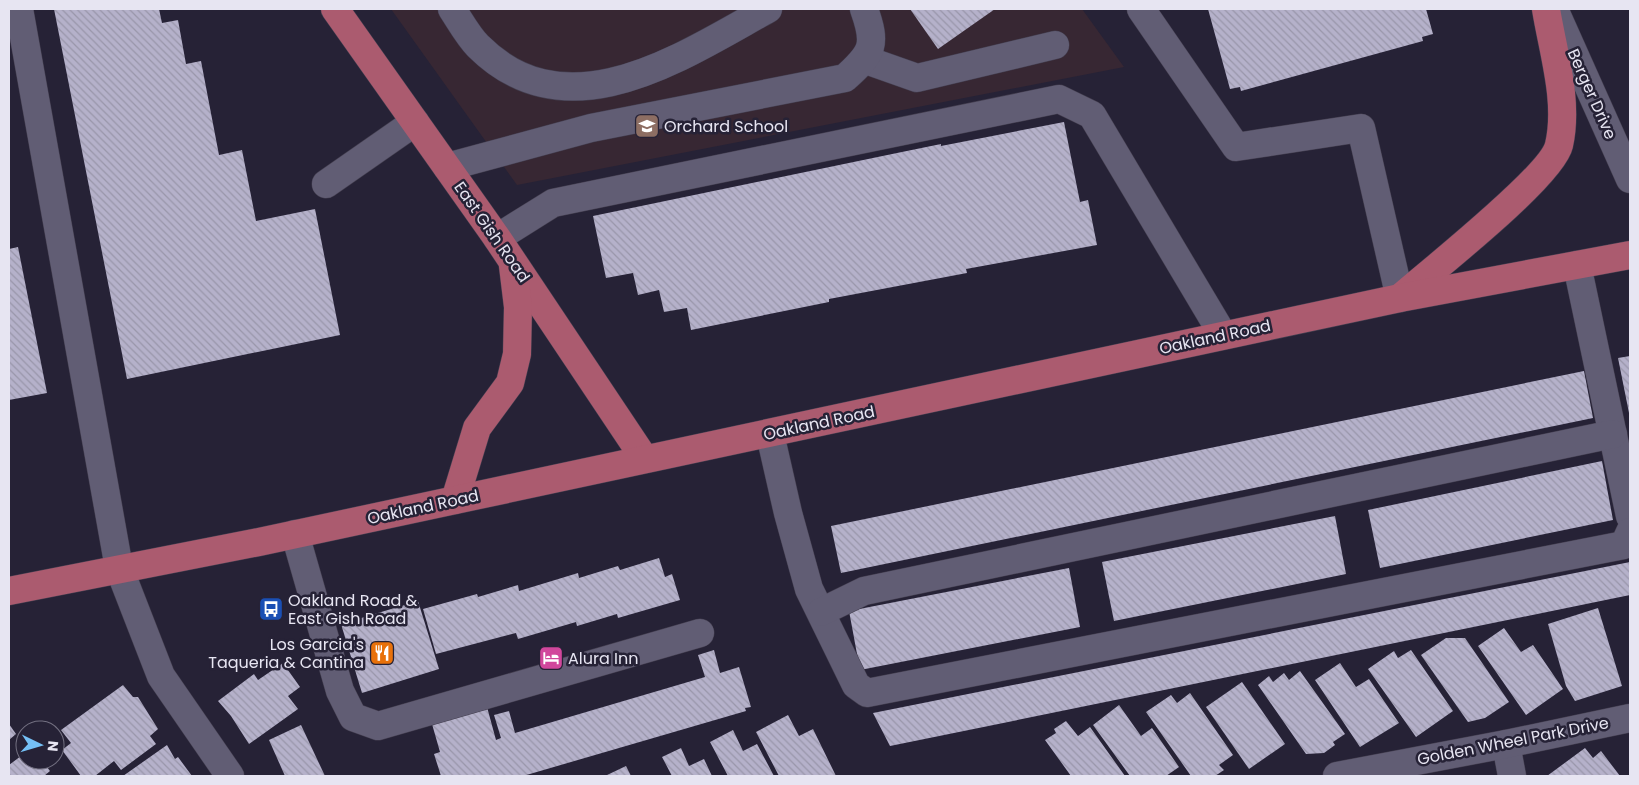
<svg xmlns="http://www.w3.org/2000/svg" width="1639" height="785" viewBox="0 0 1639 785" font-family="Poppins,sans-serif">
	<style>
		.education { fill: #372733 }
		.building { fill: url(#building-back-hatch) }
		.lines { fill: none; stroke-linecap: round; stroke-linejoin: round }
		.minor-casing { stroke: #443f50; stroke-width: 29 }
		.major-casing { stroke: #443f50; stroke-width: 29 }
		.minor { stroke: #615d74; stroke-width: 28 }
		.major { stroke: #ab5b6f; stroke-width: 28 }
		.labels { text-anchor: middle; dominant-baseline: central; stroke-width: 5; stroke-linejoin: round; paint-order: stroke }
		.street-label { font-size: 16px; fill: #e7e5f2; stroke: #262236 }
		.poi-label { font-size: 16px; fill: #e7e5f2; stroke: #262236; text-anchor: start }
	</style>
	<defs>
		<pattern id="building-back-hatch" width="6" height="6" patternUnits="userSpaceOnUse" patternTransform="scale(1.25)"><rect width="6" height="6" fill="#b5b1ca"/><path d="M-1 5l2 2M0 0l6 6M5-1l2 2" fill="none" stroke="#9996aa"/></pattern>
	</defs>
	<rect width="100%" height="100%" fill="#262236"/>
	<path class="education" d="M 391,9 L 1082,9 L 1124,67 L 517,185 Z"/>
	<g class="building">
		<path d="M 54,9 L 159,9 L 162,23 L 178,20 L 186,64 L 201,61 L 219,155 L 242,150 L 256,221 L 315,209 L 340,335 L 127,379 Z"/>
		<path d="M 910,9 L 995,9 L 938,49 Z"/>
		<path d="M 1208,9 L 1426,9 L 1433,34 L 1422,37 L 1423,41 L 1241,91 L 1240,87 L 1230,89 Z"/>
		<path d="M 1064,122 L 1080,202 L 1088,200 L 1097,245 L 966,269 L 967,273 L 829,299 L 829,302 L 691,330 L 687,308 L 664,312 L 659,290 L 638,295 L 633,273 L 606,278 L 593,216 L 897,153 L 941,144 L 941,146 Z"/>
		<path d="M 18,247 L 47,393 L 9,400 L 9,249 Z"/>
		<path d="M 1630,356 L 1630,413 L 1629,413 L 1618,358 Z"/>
		<path d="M 1584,371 L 1593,418 L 841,573 L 831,526 Z"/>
		<path d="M 1602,461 L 1613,520 L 1380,568 L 1368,510 Z"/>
		<path d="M 1335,516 L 1346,574 L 1114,621 L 1102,562 Z"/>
		<path d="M 659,558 L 665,577 L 672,574 L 680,600 L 618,618 L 617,614 L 577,626 L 576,622 L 518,639 L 516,633 L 436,654 L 423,609 L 477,594 L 478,597 L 518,585 L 519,591 L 578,573 L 579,578 L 618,566 L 620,570 Z"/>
		<path d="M 1630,562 L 1630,595 L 890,746 L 873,713 Z"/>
		<path d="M 1069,568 L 1080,627 L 860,670 L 849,611 Z"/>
		<path d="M 418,601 L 439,669 L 362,693 L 341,624 Z"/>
		<path d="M 1598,608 L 1622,686 L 1575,701 L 1566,686 L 1548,624 Z"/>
		<path d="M 1504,628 L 1521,652 L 1533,645 L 1563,689 L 1526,715 L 1478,646 Z"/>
		<path d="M 1446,638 L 1465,638 L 1509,702 L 1485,718 L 1468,722 L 1421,655 Z"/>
		<path d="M 714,650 L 720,673 L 739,667 L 751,707 L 745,708 L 746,711 L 523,776 L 441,776 L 434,754 L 440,752 L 432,724 L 487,707 L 496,740 L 501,738 L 494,715 L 509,711 L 515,733 L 705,677 L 698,655 Z"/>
		<path d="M 1411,650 L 1453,711 L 1416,737 L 1368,669 L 1394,651 L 1398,658 Z"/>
		<path d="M 283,663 L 300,687 L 288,696 L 298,709 L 249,744 L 231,716 L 218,701 L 254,674 L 258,680 Z"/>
		<path d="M 1340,663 L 1356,687 L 1369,679 L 1399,723 L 1360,747 L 1315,680 Z"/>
		<path d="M 1300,671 L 1345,734 L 1333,742 L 1335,745 L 1324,753 L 1306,754 L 1258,685 L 1269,676 L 1273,682 L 1284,673 L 1289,680 Z"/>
		<path d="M 1242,682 L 1285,744 L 1249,769 L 1206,707 Z"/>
		<path d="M 123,685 L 133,697 L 138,697 L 158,729 L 150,736 L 156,744 L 121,770 L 114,761 L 95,776 L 81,776 L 62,750 L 71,743 L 61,730 Z"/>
		<path d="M 1190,693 L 1233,755 L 1219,765 L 1224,770 L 1215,776 L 1191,776 L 1146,712 L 1171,695 L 1177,703 Z"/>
		<path d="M 1119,705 L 1141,736 L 1152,728 L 1179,767 L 1166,776 L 1130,776 L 1093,725 Z"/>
		<path d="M 788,715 L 799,736 L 813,729 L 836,776 L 779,776 L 756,732 Z"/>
		<path d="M 1066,721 L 1078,736 L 1090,727 L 1125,776 L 1071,776 L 1045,740 L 1056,733 L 1054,729 Z"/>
		<path d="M 9,724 L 16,734 L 9,740 Z"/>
		<path d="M 301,725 L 325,776 L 285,776 L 269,740 Z"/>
		<path d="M 733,730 L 743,751 L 757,744 L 774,776 L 728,776 L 710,742 Z"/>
		<path d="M 167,745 L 175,759 L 178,757 L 192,776 L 123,776 Z"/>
		<path d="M 681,748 L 689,766 L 704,759 L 712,776 L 672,776 L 662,757 Z"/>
		<path d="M 1585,748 L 1593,758 L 1601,751 L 1620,776 L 1547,776 Z"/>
		<path d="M 25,753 L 25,760 L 42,760 L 50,771 L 44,776 L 9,776 L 9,765 Z"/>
		<path d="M 626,766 L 631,776 L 605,776 Z"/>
	</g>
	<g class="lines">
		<defs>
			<g id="minor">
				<path d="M 19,9 L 119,568 L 161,676 L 230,776"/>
				<path d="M 452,9 C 460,21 468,36 478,46 C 567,135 681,57 768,9"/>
				<path d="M 1141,9 L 1236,147 L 1361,128 L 1400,298"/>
				<path d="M 1554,9 L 1630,179"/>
				<path d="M 866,60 L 917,78 L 1055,45"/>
				<path d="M 447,167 L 591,128 L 845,78 C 873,53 877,45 864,9"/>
				<path d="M 326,184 L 415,122"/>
				<path d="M 497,238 L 553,203 L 1059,99 L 1092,115 L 1223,335"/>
				<path d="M 1577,265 L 1630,516"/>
				<path d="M 770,434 L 788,513 L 809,589 L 856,685 L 867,693 L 1624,545 L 1630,532"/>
				<path d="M 295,534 L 340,691 L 353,717 L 378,726 L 700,633"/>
				<path d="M 821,612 L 864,591 L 1613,434"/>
				<path d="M 1506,744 L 1512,776"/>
				<path d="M 1337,776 L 1506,744 L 1630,718"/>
			</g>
			<g id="major">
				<path d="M 335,9 L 497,238 L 644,458"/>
				<path d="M 1401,297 C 1431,271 1552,176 1559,145 C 1569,101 1553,52 1546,9"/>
				<path d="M 455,500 L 477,428 L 510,383 L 517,354 L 518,307 L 513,266"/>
				<path d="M 9,591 L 259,542 L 1400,298 L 1630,255"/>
			</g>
		</defs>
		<use href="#minor" class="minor-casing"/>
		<use href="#major" class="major-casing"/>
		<use href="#minor" class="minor"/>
		<use href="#major" class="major"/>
	</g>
	<defs>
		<symbol id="school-square" viewBox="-11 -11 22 22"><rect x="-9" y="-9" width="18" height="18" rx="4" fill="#8d6e63" stroke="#262236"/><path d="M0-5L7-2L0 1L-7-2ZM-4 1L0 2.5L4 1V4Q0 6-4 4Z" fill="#fff"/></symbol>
		<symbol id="bus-square" viewBox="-11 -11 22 22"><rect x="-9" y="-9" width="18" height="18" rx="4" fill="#1a4fb4" stroke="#262236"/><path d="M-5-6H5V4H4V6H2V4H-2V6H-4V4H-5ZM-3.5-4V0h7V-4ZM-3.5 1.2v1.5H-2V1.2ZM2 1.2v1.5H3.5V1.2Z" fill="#fff"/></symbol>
		<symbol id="restaurant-square" viewBox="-11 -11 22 22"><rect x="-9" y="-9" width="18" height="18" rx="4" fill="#e8710a" stroke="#262236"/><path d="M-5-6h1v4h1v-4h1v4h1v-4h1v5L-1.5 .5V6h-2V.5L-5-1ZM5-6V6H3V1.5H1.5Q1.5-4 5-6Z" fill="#fff"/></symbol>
		<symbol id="hotel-square" viewBox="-11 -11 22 22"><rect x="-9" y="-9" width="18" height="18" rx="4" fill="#d1479c" stroke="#262236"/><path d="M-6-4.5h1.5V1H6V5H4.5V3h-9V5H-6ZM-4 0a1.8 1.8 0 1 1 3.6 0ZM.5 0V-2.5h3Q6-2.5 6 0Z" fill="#fff"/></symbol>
	</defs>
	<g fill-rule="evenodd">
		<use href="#school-square" x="633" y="112" width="28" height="28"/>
		<use href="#bus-square" x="257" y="595" width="28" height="28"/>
		<use href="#restaurant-square" x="368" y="639" width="28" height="28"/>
		<use href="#hotel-square" x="537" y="644" width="28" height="28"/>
	</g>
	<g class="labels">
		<g class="street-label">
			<text transform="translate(1592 94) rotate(66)">Berger Drive</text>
			<text transform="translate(492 232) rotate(55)">East Gish Road</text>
			<text transform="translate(1215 337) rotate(-12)">Oakland Road</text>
			<text transform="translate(819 423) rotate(-12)">Oakland Road</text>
			<text transform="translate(423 507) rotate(-12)">Oakland Road</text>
			<text transform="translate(1513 741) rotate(-11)">Golden Wheel Park Drive</text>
		</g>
		<g class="poi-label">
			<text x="664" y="126">Orchard School</text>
			<text x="288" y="600">Oakland Road &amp;<tspan x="288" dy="18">East Gish Road</tspan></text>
			<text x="364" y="644" text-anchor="end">Los Garcia's<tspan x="364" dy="18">Taqueria &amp; Cantina</tspan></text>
			<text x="568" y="658">Alura Inn</text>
		</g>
	</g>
	<rect width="1639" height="785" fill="none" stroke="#e7e5f2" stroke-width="20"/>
	<g transform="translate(40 745) rotate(95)"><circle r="24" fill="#262236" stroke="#737081"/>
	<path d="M0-4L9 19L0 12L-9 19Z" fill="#75c0f6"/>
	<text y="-8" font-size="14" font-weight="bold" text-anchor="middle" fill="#e7e5f2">N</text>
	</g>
</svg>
